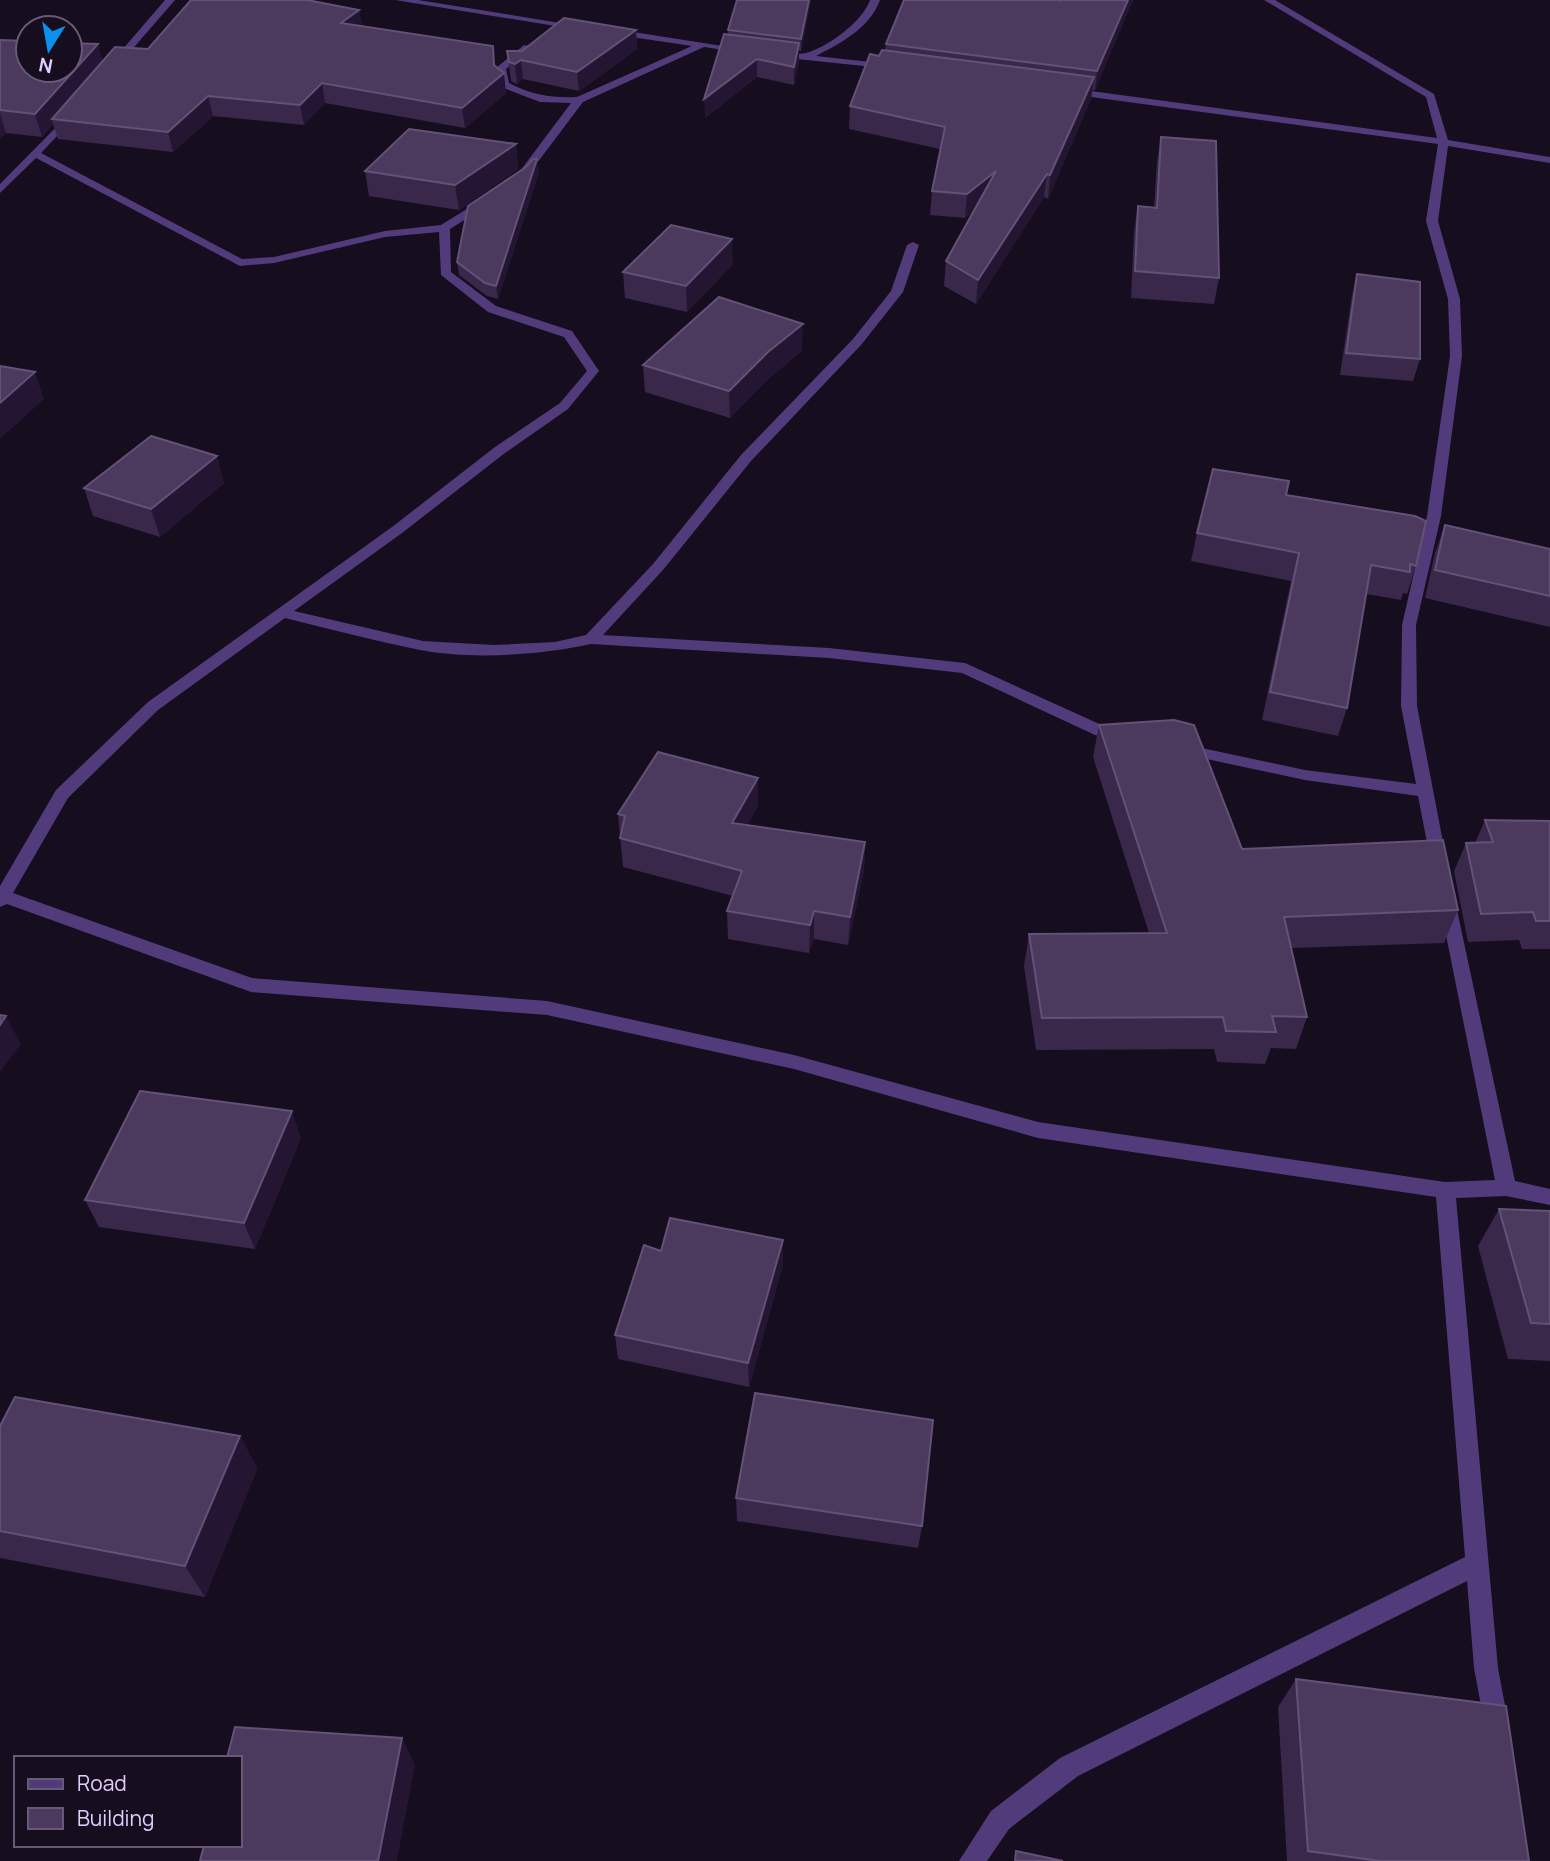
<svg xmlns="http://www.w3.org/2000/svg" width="1550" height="1861" viewBox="0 0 1550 1861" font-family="Manrope,sans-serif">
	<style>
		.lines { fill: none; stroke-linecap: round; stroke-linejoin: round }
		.minor { fill: #513b7b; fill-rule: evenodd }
		.wall { fill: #3a284b }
		.shaded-wall { fill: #241532 }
		.building { fill: #4c395e; stroke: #635177; stroke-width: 2 }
	</style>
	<rect width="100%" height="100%" fill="#160d1f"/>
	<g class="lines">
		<g class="minor">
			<path d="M 165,0 L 175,0 L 116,68 L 110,68 L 110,64 Z"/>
			<path d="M 395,0 L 418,0 L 585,27 L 580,30 Z"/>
			<path d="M 870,0 L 880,0 C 870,28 841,43 816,56 L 889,64 L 892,65 L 892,69 L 778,57 L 773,54 C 783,48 795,56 806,53 C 828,47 863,21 870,0 Z"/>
			<path d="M 1264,0 L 1275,0 L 1434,94 L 1448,140 L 1550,157 L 1550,163 L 1448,146 L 1438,221 L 1460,299 L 1462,356 L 1441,516 L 1416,625 L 1417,706 L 1447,863 L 1439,869 L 1431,863 L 1418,796 L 1305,780 L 1183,754 L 1175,749 L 1183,744 L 1305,770 L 1416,784 L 1401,706 L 1402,625 L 1427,516 L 1450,356 L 1448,299 L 1426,221 L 1438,144 L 1069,94 L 1064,91 L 1069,88 L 1437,138 L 1426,97 Z"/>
			<path d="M 614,29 L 748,50 L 743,53 L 704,47 L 583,102 L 525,179 L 517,179 L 517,175 L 571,103 L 540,102 L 501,87 L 496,68 L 524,45 L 532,47 L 506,69 L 509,83 C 532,95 551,98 577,97 L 692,46 L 611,34 L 611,30 Z"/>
			<path d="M 72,111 L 77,114 L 76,116 L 41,153 L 242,259 L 274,257 L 385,231 L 441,225 L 483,199 L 491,199 L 491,203 L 450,229 L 451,272 L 496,306 L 572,331 L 599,371 L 568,409 L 505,453 L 402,533 L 294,611 L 423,641 L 494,645 L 555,642 L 586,635 L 653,564 L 741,455 L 853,339 L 891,291 L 907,245 L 913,242 L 919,245 L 903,292 L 861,345 L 751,461 L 663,570 L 603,635 L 829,648 L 965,663 L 1106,727 L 1128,732 L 1130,736 L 1122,741 L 1095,735 L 962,673 L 829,658 L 591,644 C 540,655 472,660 420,650 C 375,641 330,629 285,618 L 158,710 L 68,798 L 13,893 L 252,978 L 547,1001 L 794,1055 L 1038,1122 L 1445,1182 L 1495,1180 L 1439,900 L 1442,896 L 1454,896 L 1515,1181 L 1550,1189 L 1550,1205 L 1506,1196 L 1456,1198 L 1498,1668 L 1509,1727 L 1506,1736 L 1497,1739 L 1488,1736 L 1485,1727 L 1474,1668 L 1467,1581 L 1078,1776 L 1009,1829 L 987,1861 L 959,1861 L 991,1811 L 1060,1758 L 1465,1557 L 1436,1197 L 1038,1138 L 794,1069 L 547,1015 L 251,992 L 7,904 L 0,907 L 0,886 L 56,790 L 148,702 L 392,527 L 495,447 L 560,403 L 587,371 L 564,337 L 488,312 L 441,275 L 439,232 L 385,237 L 274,263 L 240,266 L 36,158 L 0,193 L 0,184 Z"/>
		</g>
	</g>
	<g class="wall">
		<path d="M 737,0 L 811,0 L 801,51 L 799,51 L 799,61 L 794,85 L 757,77 L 705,118 L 728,34 L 728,30 Z"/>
		<path d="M 1061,0 L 1133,0 L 1095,90 L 1092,90 L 1091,99 L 1048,199 L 1044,197 L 976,304 L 944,286 L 946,261 L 974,211 L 965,218 L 930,215 L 932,191 L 940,149 L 849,129 L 850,106 L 879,56 L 885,50 L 886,44 L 1060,1 Z"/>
		<path d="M 359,10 L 362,26 L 495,67 L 506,93 L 465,128 L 325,103 L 304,125 L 213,116 L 173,152 L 58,139 L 53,124 L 42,137 L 6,133 L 0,138 L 0,40 L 102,62 L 148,49 Z"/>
		<path d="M 636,30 L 637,49 L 579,91 L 523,79 L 517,84 L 511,81 L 507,51 L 522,51 Z"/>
		<path d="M 1161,137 L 1219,278 L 1214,304 L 1131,298 L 1134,231 L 1138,206 L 1154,207 L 1157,162 Z"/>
		<path d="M 516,144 L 518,169 L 459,210 L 369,196 L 365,171 Z"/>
		<path d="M 537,159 L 539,172 L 498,299 L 487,296 L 459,275 L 457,262 Z"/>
		<path d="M 733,264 L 687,312 L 625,298 L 623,272 Z"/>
		<path d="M 1357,274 L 1420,359 L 1413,381 L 1340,375 L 1352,295 Z"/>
		<path d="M 802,351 L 768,379 L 730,418 L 645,392 L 643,365 Z"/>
		<path d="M 224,483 L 160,537 L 93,516 L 84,488 Z"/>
		<path d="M 1286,495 L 1416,566 L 1407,594 L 1403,593 L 1401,600 L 1366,594 L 1347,708 L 1338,736 L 1262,720 L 1291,581 L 1191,561 L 1197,533 Z"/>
		<path d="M 1445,525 L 1550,549 L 1550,627 L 1425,598 L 1435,553 Z"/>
		<path d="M 1099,725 L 1242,849 L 1458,910 L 1444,943 L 1291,948 L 1307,1017 L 1296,1049 L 1271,1048 L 1265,1064 L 1217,1062 L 1214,1049 L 1036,1050 L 1024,966 L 1029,934 L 1149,933 L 1093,757 Z"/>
		<path d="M 758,806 L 747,825 L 865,842 L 864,870 L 848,945 L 814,939 L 809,953 L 728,939 L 727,911 L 733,896 L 623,867 L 618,814 Z"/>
		<path d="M 1485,820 L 1550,821 L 1550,949 L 1522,949 L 1519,940 L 1468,942 L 1454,871 L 1466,843 L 1475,843 Z"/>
		<path d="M 301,1138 L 255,1249 L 99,1227 L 85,1200 Z"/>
		<path d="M 1499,1209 L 1550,1211 L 1550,1361 L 1508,1359 L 1478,1246 Z"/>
		<path d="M 661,1251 L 783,1265 L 749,1387 L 618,1359 L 615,1335 Z"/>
		<path d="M 0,1426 L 240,1436 L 257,1469 L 205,1597 L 0,1558 Z"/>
		<path d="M 736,1498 L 922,1526 L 918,1548 L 737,1521 Z"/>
		<path d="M 1296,1679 L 1529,1861 L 1287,1861 L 1278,1707 Z"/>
	</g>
	<g class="shaded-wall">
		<path d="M 809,0 L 811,0 L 801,51 L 801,39 Z"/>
		<path d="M 1128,0 L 1133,0 L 1095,90 L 1097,71 Z"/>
		<path d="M 359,10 L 363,29 L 341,23 Z"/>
		<path d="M 636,30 L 637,49 L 579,91 L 577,72 Z"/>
		<path d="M 799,43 L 799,61 L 794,85 L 794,67 Z"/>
		<path d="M 98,44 L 104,66 L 52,119 L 53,124 L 42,137 L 35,114 Z"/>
		<path d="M 493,46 L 495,66 L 504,73 L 506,93 L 465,128 L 462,108 L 494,65 Z"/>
		<path d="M 757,59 L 757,77 L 705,118 L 704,99 Z"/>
		<path d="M 521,60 L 523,79 L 517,84 L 515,64 Z"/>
		<path d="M 1094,77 L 1091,99 L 1048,199 L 1050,175 Z"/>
		<path d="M 322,83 L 325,103 L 304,125 L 300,105 Z"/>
		<path d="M 208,96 L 213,116 L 173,152 L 168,132 Z"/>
		<path d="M 0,113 L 6,133 L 0,138 Z"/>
		<path d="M 516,144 L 518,169 L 459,210 L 455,185 Z"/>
		<path d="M 537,159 L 539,172 L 498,299 L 496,286 Z"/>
		<path d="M 996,171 L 994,195 L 965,218 L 967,194 Z"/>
		<path d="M 1047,174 L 1044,197 L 976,304 L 978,280 Z"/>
		<path d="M 732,239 L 733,264 L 687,312 L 686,286 Z"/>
		<path d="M 803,324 L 802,351 L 768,379 L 730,418 L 729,391 L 768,352 Z"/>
		<path d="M 35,372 L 44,399 L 0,439 L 0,403 Z"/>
		<path d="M 217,456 L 224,483 L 160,537 L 151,509 Z"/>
		<path d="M 758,778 L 758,806 L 733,851 L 732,823 Z"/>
		<path d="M 865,842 L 864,870 L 848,945 L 850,917 Z"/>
		<path d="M 814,911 L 814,939 L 809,953 L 810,925 Z"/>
		<path d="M 6,1016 L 21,1044 L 0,1072 L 0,1025 Z"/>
		<path d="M 292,1111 L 301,1138 L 255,1249 L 244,1223 Z"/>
		<path d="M 783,1240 L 783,1265 L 749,1387 L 748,1363 Z"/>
		<path d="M 240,1436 L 257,1469 L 205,1597 L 185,1566 Z"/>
		<path d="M 402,1738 L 415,1765 L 397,1861 L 378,1861 Z"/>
	</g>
	<g class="building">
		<path d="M 191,0 L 307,0 L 359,10 L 341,23 L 493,46 L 494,65 L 504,73 L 462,108 L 322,83 L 300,105 L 208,96 L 168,132 L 52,119 L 115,47 L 148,49 Z"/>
		<path d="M 737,0 L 809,0 L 801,39 L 728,30 Z"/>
		<path d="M 904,0 L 1059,0 L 1060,1 L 1061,0 L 1128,0 L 1097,71 L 886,44 Z"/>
		<path d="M 564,18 L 636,30 L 577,72 L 521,60 L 515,64 L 509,62 L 507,51 L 522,51 Z"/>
		<path d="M 724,34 L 799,43 L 794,67 L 757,59 L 704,99 Z"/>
		<path d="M 0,40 L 28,41 L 28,70 L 70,70 L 70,43 L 98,44 L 35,114 L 0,110 Z"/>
		<path d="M 882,50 L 1094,77 L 1050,175 L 1047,174 L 978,280 L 946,261 L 996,171 L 967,194 L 932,191 L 945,127 L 850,106 L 870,54 L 879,56 Z"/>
		<path d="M 409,129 L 516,144 L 455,185 L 365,171 Z"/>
		<path d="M 1161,137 L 1216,141 L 1219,278 L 1135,271 L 1138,206 L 1157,208 Z"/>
		<path d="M 533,159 L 537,159 L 496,286 L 485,283 L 457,262 L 468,206 L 526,167 Z"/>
		<path d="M 671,225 L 732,239 L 686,286 L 623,272 Z"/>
		<path d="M 1357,274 L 1420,282 L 1420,359 L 1346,353 Z"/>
		<path d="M 719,297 L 803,324 L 768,352 L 729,391 L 643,365 Z"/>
		<path d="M 0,366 L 35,372 L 0,403 Z"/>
		<path d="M 151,436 L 217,456 L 151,509 L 84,488 Z"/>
		<path d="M 1213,469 L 1289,481 L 1286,495 L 1415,516 L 1426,521 L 1416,566 L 1410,564 L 1410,572 L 1371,565 L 1347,708 L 1270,692 L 1299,553 L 1197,533 Z"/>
		<path d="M 1445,525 L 1550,549 L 1550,596 L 1435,570 Z"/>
		<path d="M 1174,720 L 1194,725 L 1242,849 L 1443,840 L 1458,910 L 1284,917 L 1307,1017 L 1272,1016 L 1276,1032 L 1226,1031 L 1223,1017 L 1042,1018 L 1029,934 L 1167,933 L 1099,725 Z"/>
		<path d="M 658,752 L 758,778 L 732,823 L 865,842 L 850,917 L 814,911 L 810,925 L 727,911 L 742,871 L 620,838 L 625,816 L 618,814 Z"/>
		<path d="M 1485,820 L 1550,821 L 1550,921 L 1536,921 L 1533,912 L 1481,914 L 1466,843 L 1493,842 Z"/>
		<path d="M 0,1015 L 6,1016 L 0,1025 Z"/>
		<path d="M 140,1091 L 292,1111 L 244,1223 L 85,1200 Z"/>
		<path d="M 1499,1209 L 1550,1211 L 1550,1324 L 1531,1323 Z"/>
		<path d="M 670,1218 L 783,1240 L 748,1363 L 615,1335 L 644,1245 L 661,1251 Z"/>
		<path d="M 755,1393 L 933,1420 L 922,1526 L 736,1498 Z"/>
		<path d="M 15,1397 L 240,1436 L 185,1566 L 0,1531 L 0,1426 Z"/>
		<path d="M 1296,1679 L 1506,1706 L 1529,1861 L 1380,1861 L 1308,1851 Z"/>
		<path d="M 235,1727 L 402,1738 L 378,1861 L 200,1861 L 204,1845 L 240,1845 L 240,1758 L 227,1758 Z"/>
		<path d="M 1016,1851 L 1063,1861 L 1015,1861 Z"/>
	</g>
	<rect x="14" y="1756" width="228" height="91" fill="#160d1f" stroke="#675a77" stroke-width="2"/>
	<rect x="28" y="1779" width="35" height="10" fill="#513b7b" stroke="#675a77" stroke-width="2"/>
	<text x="77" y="1791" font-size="21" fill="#e1cefc">Road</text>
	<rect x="28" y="1808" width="35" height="21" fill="#4c395e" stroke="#675a77" stroke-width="2"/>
	<text x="77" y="1826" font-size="21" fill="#e1cefc">Building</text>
	<g transform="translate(49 49) rotate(191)"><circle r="33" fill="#160d1f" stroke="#675a77" stroke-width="2"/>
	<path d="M0-5L12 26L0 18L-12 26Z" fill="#0c90ea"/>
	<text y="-10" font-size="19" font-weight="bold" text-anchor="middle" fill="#e1cefc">N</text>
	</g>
</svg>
